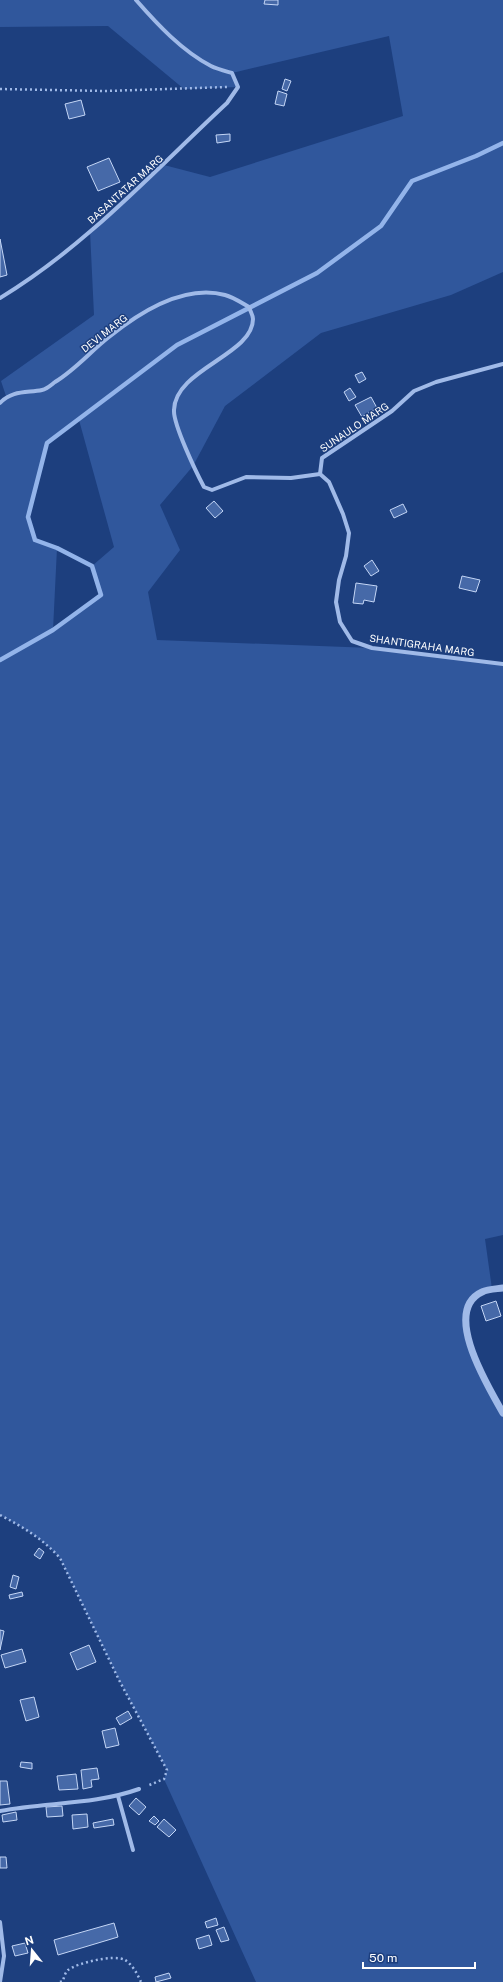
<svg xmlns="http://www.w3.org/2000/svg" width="503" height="1982" viewBox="0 0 503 1982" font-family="'Public Sans',sans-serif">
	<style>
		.green { fill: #30579c; fill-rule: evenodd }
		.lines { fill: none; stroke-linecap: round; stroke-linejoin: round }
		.stream { stroke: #93b4ea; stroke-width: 4.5 }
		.building { fill: #4669a8; stroke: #c4d6f6 }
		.path { stroke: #a0bae8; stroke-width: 2.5; stroke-dasharray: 2 3; stroke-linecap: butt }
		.minor { stroke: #a0bae8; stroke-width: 4 }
		.tertiary { stroke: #a0bae8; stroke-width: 7 }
		.labels { text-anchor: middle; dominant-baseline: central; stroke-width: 3; stroke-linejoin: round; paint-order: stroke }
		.street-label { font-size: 10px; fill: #fff; stroke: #1d3f7e }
	</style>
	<rect width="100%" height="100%" fill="#1d3f7e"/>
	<path class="green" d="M 0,0 L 503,0 L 503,272 L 451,295 L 321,333 L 225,406 L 193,466 L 160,505 L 180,550 L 148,592 L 157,640 L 372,648 L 503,664 L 503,1235 L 485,1239 L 492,1289 L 481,1292 L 466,1309 L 467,1336 L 503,1413 L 503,1982 L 256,1982 L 164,1779 L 167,1770 L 119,1680 L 60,1558 C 43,1539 23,1527 0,1515 L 0,403 L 6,396 L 1,381 L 94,315 L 90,231 L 164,165 L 210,177 L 403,116 L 389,36 L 232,73 L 238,87 L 184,89 L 108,26 L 0,27 ZM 79,420 L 114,547 L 92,566 L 101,595 L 53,630 L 57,548 L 35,540 L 28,517 L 47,444 Z"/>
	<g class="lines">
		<path class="stream" d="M 0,660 L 53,630 L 101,595 L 92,566 L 57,548 L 35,540 L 28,517 L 47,443 L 177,345 L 317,273 L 381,226 L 412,181 L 476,156 L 503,143"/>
	</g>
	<g class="building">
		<path d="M 265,0 L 278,0 L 278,5 L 264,4 Z"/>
		<path d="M 285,79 L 291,81 L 287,91 L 282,89 Z"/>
		<path d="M 278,91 L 287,94 L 284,106 L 275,104 Z"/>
		<path d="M 81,100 L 85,115 L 69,119 L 65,104 Z"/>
		<path d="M 230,134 L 230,141 L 217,143 L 216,135 Z"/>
		<path d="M 109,158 L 120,182 L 98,191 L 87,167 Z"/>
		<path d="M 0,239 L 7,275 L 0,277 Z"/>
		<path d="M 362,372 L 366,379 L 359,383 L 355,375 Z"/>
		<path d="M 350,388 L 356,397 L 349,401 L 344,392 Z"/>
		<path d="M 371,397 L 377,408 L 362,417 L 355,405 Z"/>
		<path d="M 214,501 L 223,511 L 215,518 L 206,508 Z"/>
		<path d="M 403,504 L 407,512 L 394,518 L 390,510 Z"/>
		<path d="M 372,560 L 379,571 L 371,576 L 364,566 Z"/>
		<path d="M 462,576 L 480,580 L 476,592 L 459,588 Z"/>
		<path d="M 356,583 L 377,586 L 374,602 L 364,600 L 363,604 L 353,603 Z"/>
		<path d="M 496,1301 L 501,1316 L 486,1321 L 481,1306 Z"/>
		<path d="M 39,1548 L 44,1552 L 40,1559 L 34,1555 Z"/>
		<path d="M 13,1575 L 19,1577 L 16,1589 L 10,1587 Z"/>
		<path d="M 22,1592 L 23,1596 L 10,1599 L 9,1595 Z"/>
		<path d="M 0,1630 L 4,1631 L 0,1650 Z"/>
		<path d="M 89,1645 L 96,1662 L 77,1670 L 70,1653 Z"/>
		<path d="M 22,1649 L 26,1662 L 5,1668 L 1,1655 Z"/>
		<path d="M 34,1697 L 39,1717 L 26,1721 L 20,1700 Z"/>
		<path d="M 128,1711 L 132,1718 L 120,1725 L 116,1718 Z"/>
		<path d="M 115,1728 L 119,1745 L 106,1748 L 102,1731 Z"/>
		<path d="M 21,1762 L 32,1763 L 32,1769 L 20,1767 Z"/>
		<path d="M 97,1768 L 99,1779 L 91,1780 L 92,1787 L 83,1789 L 81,1770 Z"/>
		<path d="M 76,1774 L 78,1789 L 59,1790 L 57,1776 Z"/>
		<path d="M 0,1781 L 7,1781 L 10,1804 L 0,1805 Z"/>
		<path d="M 136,1798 L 146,1807 L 139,1815 L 129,1806 Z"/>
		<path d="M 62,1806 L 63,1816 L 47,1817 L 46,1807 Z"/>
		<path d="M 16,1812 L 17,1820 L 3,1822 L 2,1815 Z"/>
		<path d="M 87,1814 L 88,1827 L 73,1829 L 72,1815 Z"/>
		<path d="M 154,1816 L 159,1821 L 155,1825 L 149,1821 Z"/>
		<path d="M 113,1819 L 114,1825 L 94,1828 L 93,1823 Z"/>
		<path d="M 164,1819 L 176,1830 L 169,1837 L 157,1827 Z"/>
		<path d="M 0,1857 L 6,1857 L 7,1868 L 0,1868 Z"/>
		<path d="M 216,1918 L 218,1925 L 207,1928 L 205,1922 Z"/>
		<path d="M 114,1923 L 118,1937 L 58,1955 L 54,1940 Z"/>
		<path d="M 224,1927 L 229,1940 L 221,1942 L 216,1930 Z"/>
		<path d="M 209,1935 L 212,1945 L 199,1949 L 196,1939 Z"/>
		<path d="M 25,1943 L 28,1953 L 15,1956 L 12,1946 Z"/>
		<path d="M 169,1973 L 171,1978 L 156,1982 L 155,1977 Z"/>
	</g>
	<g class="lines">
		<g class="path">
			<path d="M 0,89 L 106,91 L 227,87"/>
			<path d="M 0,1515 C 23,1527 43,1539 60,1558 L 119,1680 L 167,1770 L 164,1779 L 147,1786"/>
			<path d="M 60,1982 L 63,1981 C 64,1977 65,1973 68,1970 C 77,1963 114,1954 125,1960 C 132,1964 138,1975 141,1982"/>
		</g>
		<g class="minor">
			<path d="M 0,298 C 86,246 154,171 227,103 L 238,87 L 232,73 C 225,71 217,69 211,66 C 182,51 157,24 136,0"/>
			<path d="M 0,403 C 12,390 27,393 42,390 C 47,389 51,385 55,382 C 75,370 91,351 109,337 C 140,312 184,284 225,295 C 233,297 242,303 249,307 C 250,311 253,315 253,319 C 253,355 175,369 174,410 C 173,424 196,472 204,487 L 212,490 L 246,477 L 291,478 L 320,474"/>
			<path d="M 320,474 L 329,482 L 343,514 L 349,533 L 346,556 L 339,580 L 336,602 L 340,622 L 352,641 L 372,648 L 503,664"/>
			<path d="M 320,474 L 322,458 L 392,411 L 414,391 L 436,382 L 503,364"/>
			<path d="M 118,1796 L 133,1850"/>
			<path d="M 0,1811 C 47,1802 94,1805 139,1789"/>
			<path d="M 0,1922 L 4,1956 L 0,1982"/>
		</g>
		<path class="tertiary" d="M 503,1288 C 496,1289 488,1289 482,1292 C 441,1311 489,1388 503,1413"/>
	</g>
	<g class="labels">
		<g class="street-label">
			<text transform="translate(125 189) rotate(-42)">BASANTATAR MARG</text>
			<text transform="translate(104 333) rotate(-38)">DEVI MARG</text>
			<text transform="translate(354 427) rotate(-34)">SUNAULO MARG</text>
			<text transform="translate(422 645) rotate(8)">SHANTIGRAHA MARG</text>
		</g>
	</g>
	<g transform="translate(32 1950) rotate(343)" stroke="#1d3f7e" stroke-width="3" paint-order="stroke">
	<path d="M0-3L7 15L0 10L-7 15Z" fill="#ffffff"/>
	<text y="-6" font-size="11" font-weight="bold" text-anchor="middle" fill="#ffffff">N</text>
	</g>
	<path d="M363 1962v6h112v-6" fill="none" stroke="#ffffff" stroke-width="2"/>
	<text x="369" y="1962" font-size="12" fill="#ffffff" stroke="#1d3f7e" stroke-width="3" paint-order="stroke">50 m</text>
</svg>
